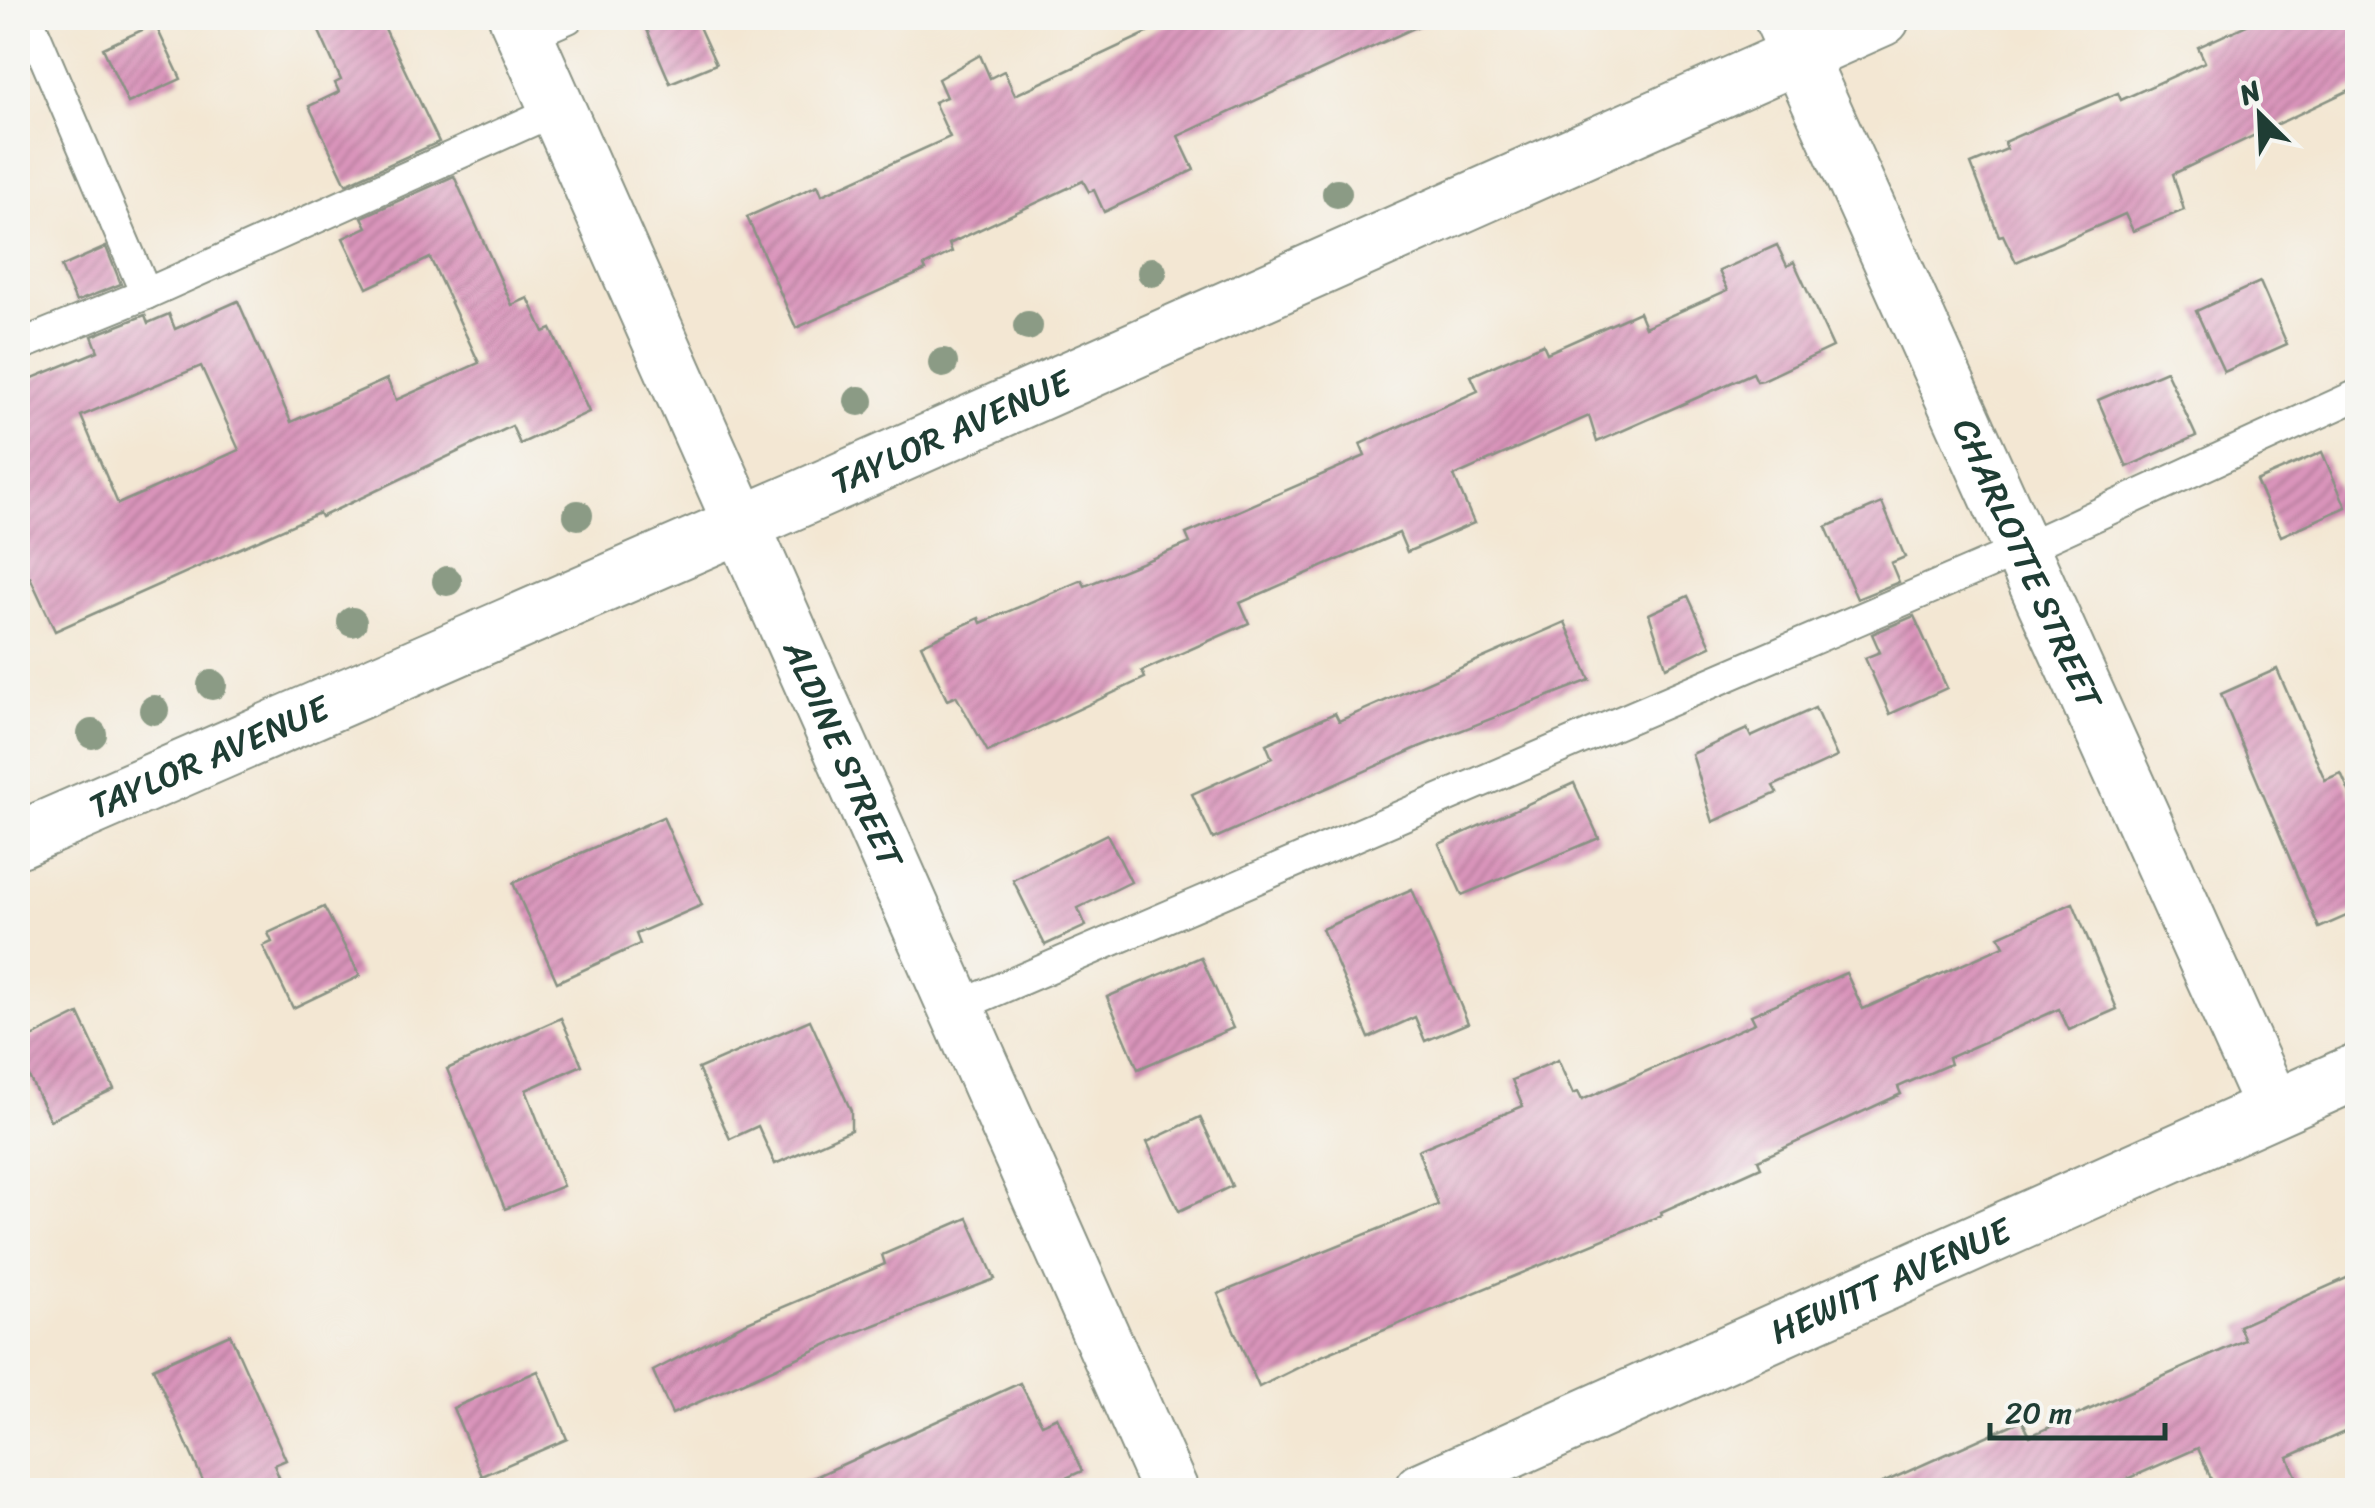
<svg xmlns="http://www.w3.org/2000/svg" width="2375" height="1508" viewBox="0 0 2375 1508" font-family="Sriracha,sans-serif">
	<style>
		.building { fill: url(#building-hatch); fill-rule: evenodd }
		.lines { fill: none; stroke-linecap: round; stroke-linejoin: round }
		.lane-casing { stroke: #899284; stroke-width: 34 }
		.street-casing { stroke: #899284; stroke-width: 59 }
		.lane { stroke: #fff; stroke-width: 30 }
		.street { stroke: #fff; stroke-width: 55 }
		.tree { fill: #8b9b85 }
		.labels { text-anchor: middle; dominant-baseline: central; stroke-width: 9; stroke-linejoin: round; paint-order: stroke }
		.street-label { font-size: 35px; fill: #1f3d34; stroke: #f6f6f2 }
	</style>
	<defs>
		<pattern id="building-hatch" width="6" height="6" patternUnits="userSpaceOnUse" patternTransform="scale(2.5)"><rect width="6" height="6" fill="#da94bb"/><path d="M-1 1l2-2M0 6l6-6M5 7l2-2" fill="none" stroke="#b07a99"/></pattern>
	</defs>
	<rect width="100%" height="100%" fill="#f6f6f2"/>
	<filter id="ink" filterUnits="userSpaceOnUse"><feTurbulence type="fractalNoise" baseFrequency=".01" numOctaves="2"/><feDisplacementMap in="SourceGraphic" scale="20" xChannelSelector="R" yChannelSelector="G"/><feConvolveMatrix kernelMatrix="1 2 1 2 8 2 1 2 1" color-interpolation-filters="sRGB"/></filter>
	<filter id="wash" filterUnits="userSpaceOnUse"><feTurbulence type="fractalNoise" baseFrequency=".0048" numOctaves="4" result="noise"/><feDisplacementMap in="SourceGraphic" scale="40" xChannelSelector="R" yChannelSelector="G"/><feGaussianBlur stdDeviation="2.25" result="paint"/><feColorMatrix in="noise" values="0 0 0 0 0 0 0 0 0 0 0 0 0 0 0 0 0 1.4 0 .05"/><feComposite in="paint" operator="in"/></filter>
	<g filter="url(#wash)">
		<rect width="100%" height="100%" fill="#f3e7d3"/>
		<g id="blocks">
			<g class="building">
				<path d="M 313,18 L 380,18 L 439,142 L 346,184 L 309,106 L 339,92 L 335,83 L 341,80 Z"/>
				<path d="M 642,18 L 695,18 L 716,64 L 670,83 Z"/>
				<path d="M 1179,18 L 1436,18 L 1178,136 L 1194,170 L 1104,212 L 1094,190 L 1089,192 L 1083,181 L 949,244 L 952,252 L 924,266 L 926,270 L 796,328 L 747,217 L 818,185 L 822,195 L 950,137 L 934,102 L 946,97 L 938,79 L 980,55 L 990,78 L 1004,71 L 1015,95 Z"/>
				<path d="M 2262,18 L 2358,18 L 2358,86 L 2173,174 L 2184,210 L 2133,231 L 2125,214 L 2016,262 L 2003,235 L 1999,236 L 1971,164 L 2007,149 L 2004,142 L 2045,124 L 2118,93 L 2121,100 L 2205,62 L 2198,47 Z"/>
				<path d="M 155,24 L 181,79 L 128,103 L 103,48 Z"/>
				<path d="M 454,176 L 512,305 L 528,298 L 544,332 L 551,329 L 589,412 L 520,444 L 512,426 L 321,517 L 319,513 L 55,631 L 30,577 L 18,582 L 18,384 L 98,351 L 92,336 L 145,315 L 148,323 L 169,314 L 175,329 L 238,301 L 291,422 L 387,379 L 396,400 L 479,363 L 430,258 L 367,288 L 343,238 L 367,227 L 362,217 ZM 201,366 L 239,450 L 118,504 L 81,416 Z"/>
				<path d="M 1777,245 L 1787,266 L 1794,262 L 1833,347 L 1763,380 L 1757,381 L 1753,373 L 1597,442 L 1589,416 L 1454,476 L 1474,523 L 1407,552 L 1399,533 L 1240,603 L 1249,623 L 1142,671 L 1145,678 L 988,752 L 956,696 L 947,700 L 921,645 L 979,618 L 981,623 L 1082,580 L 1085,586 L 1190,543 L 1186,534 L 1365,456 L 1360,444 L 1478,391 L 1471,376 L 1543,344 L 1547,353 L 1639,312 L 1645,327 L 1728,290 L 1719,271 Z"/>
				<path d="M 106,247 L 121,284 L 76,302 L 61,267 Z"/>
				<path d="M 2260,282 L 2287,344 L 2224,372 L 2196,311 Z"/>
				<path d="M 2166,371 L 2196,436 L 2127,467 L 2098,400 Z"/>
				<path d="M 2322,452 L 2346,507 L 2281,536 L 2256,481 Z"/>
				<path d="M 1882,503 L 1905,557 L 1891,563 L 1899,582 L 1857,599 L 1826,527 Z"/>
				<path d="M 1688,596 L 1711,646 L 1666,667 L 1649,614 Z"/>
				<path d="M 1914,616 L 1947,688 L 1890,714 L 1865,658 L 1880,652 L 1872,634 Z"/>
				<path d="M 1565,622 L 1590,680 L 1419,747 L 1213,839 L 1192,794 L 1272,758 L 1266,744 L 1335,713 L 1339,721 Z"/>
				<path d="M 2277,669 L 2325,780 L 2341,773 L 2358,811 L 2358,911 L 2319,928 L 2221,694 Z"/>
				<path d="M 1815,708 L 1837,757 L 1773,786 L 1777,793 L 1713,822 L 1692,754 L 1747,729 L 1751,737 Z"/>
				<path d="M 1574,783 L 1599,838 L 1462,895 L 1439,844 Z"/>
				<path d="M 663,817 L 702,905 L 636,934 L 640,944 L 557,982 L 513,883 Z"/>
				<path d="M 1107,834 L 1131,882 L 1078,908 L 1086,926 L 1045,945 L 1013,880 Z"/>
				<path d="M 1412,889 L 1468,1023 L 1425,1041 L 1415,1017 L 1369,1038 L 1322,929 Z"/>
				<path d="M 2073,903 L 2117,1009 L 2069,1030 L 2059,1009 L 1948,1058 L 1950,1064 L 1898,1087 L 1901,1094 L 1758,1160 L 1761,1167 L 1661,1212 L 1662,1215 L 1324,1355 L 1259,1387 L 1218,1294 L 1438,1205 L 1418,1150 L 1523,1106 L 1512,1080 L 1558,1060 L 1573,1094 L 1578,1092 L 1582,1100 L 1755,1023 L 1751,1015 L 1846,973 L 1863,1009 L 2004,946 L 1999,936 Z"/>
				<path d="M 324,907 L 360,976 L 293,1008 L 263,946 L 272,942 L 268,933 Z"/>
				<path d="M 1201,957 L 1233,1028 L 1138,1069 L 1107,997 Z"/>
				<path d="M 79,1014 L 114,1089 L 50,1120 L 18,1054 L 18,1044 Z"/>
				<path d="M 561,1018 L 582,1065 L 526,1090 L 563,1186 L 505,1209 L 447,1069 Z"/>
				<path d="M 810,1020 L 851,1111 L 851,1130 L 775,1164 L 758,1126 L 730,1139 L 698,1069 Z"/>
				<path d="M 1200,1117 L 1232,1186 L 1179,1211 L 1147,1142 Z"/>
				<path d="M 968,1218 L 995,1279 L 844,1337 L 672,1414 L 653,1371 L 743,1324 L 885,1264 L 882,1255 Z"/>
				<path d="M 2358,1273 L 2358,1426 L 2288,1457 L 2302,1490 L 2216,1490 L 2198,1448 L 2103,1490 L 1867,1490 L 2022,1420 L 2030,1436 L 2245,1340 L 2239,1326 Z"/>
				<path d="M 230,1334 L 286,1460 L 274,1465 L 279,1477 L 244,1490 L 207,1490 L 153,1368 Z"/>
				<path d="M 538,1371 L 567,1439 L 482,1476 L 453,1408 Z"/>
				<path d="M 1020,1383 L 1042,1424 L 1057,1417 L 1082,1471 L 1039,1490 L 787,1490 Z"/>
			</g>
		</g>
	</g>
	<g filter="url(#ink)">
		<use href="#blocks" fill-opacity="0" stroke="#899284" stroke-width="2.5"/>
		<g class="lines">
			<defs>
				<g id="lane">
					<path d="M 28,18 L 146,294"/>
					<path d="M 525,37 L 568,18"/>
					<path d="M 18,346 L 146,294 L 558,109"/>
					<path d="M 955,1008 L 2020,550 L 2358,395"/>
				</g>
				<g id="street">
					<path id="s1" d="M 517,18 L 1170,1490"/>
					<path id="s2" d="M 1782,18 L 2273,1108"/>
					<path id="s3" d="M 18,840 L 802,498 L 1882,18"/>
					<path id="s4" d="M 1423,1490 L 2358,1071"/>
				</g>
			</defs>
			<use href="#lane" class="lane-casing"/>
			<use href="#street" class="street-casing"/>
			<use href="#lane" class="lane"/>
			<use href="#street" class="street"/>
		</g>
		<g class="tree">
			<circle cx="1337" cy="193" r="15"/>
			<circle cx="1152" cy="272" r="15"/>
			<circle cx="1028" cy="326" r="15"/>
			<circle cx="943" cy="363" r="15"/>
			<circle cx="859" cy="401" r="15"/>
			<circle cx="578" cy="515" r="15"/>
			<circle cx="447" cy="581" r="15"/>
			<circle cx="352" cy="622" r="15"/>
			<circle cx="212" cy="685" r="15"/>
			<circle cx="154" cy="710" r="15"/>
			<circle cx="92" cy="734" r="15"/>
		</g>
	</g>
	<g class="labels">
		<g class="street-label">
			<text stroke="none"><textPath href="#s3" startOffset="1018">TAYLOR AVENUE</textPath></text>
			<text stroke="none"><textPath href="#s2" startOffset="598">CHARLOTTE STREET</textPath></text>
			<text stroke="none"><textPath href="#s1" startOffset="805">ALDINE STREET</textPath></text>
			<text stroke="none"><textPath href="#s3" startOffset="208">TAYLOR AVENUE</textPath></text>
			<text stroke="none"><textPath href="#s4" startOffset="512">HEWITT AVENUE</textPath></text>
		</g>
	</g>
	<rect width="2375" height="1508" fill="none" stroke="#f6f6f2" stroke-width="60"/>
	<g transform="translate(2260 115) rotate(336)" stroke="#f6f6f2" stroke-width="8" paint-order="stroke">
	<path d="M0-8L18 38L0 25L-18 38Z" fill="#1f3d34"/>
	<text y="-15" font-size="28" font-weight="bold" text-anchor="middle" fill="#1f3d34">N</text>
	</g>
	<path d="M1990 1423v15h175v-15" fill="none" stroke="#1f3d34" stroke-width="5"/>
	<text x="2005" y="1423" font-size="30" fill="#1f3d34" stroke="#f6f6f2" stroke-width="8" paint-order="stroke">20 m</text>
</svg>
